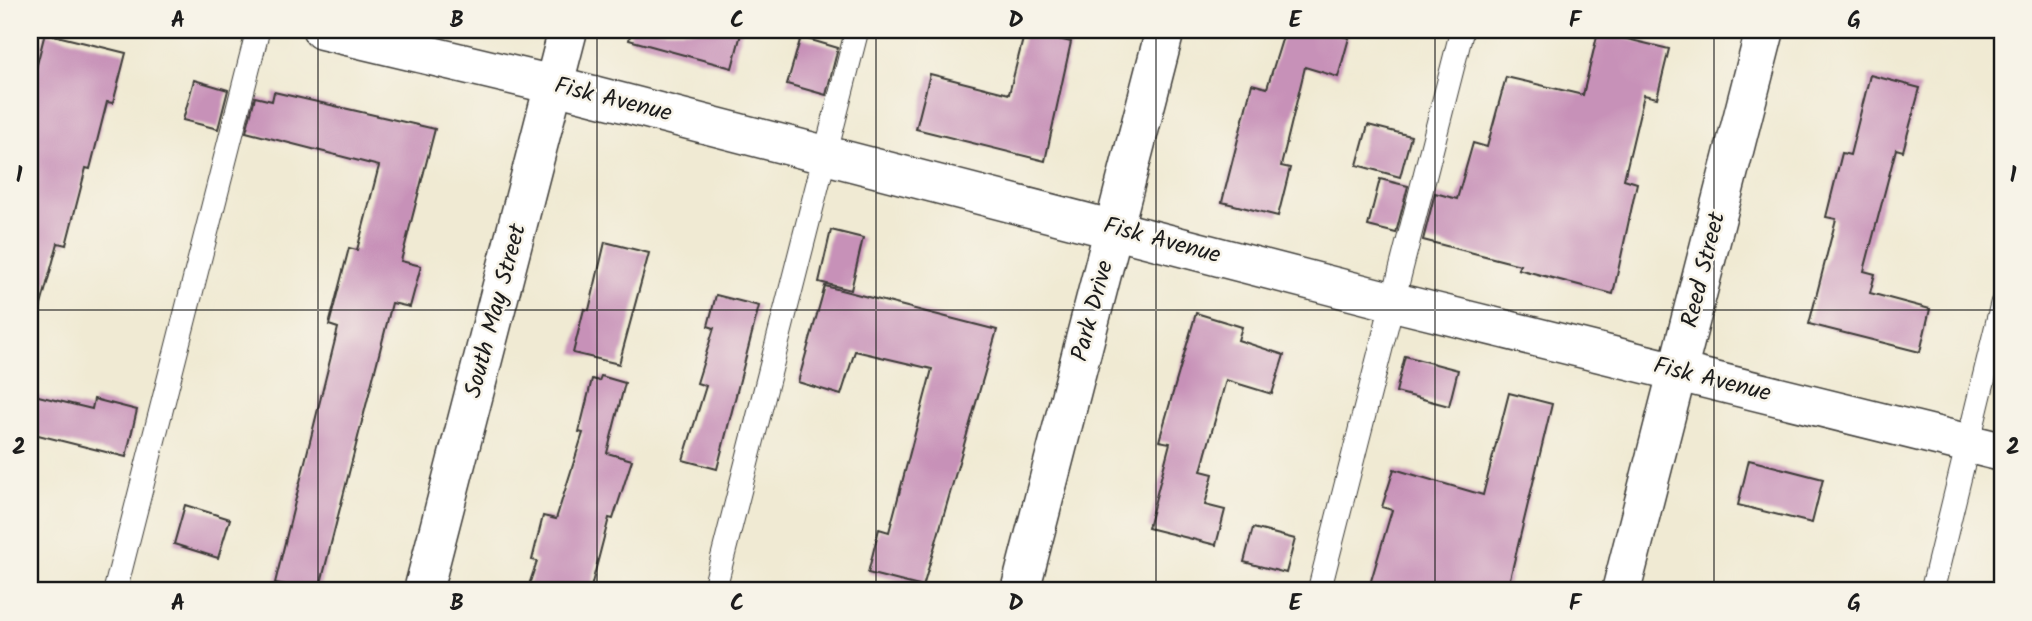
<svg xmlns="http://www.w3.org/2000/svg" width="2032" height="621" viewBox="0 0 2032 621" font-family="Kalam,sans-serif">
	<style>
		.building { fill: #c791b8 }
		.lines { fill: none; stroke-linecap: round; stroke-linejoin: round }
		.lane-casing { stroke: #3c3b37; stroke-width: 25 }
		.street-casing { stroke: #3c3b37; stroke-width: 41 }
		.lane { stroke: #fff; stroke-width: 23 }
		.street { stroke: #fff; stroke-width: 38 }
		.grid { fill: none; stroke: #1c1c1c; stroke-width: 2; stroke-opacity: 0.55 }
		.labels { text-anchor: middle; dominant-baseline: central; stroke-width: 5; stroke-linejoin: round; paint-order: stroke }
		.street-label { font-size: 24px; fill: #1c1c1c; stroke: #f7f3e8 }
		.neatline { fill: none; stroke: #1c1c1c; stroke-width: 2.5 }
		.grid-label { font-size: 23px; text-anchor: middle; font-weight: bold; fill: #1c1c1c }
	</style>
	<rect width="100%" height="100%" fill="#f7f3e8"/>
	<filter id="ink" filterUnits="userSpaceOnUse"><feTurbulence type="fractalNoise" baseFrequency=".0143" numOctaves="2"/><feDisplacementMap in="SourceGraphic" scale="14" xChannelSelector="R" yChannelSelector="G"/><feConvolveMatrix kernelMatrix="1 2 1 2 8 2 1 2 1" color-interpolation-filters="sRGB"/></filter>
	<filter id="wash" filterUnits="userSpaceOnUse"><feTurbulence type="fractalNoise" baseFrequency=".00686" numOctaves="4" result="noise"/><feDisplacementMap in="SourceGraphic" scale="28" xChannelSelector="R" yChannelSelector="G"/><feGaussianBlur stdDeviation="1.57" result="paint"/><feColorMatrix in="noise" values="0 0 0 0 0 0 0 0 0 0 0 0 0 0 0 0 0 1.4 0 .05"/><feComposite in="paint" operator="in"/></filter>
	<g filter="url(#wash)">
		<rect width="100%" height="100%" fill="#f0ead3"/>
		<g id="blocks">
			<g class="building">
				<path d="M 631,30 L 742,30 L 732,68 L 629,40 Z"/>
				<path d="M 1285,30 L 1321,30 L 1349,38 L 1338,77 L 1305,67 L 1281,166 L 1290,168 L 1278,216 L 1222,202 L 1252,84 L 1267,88 Z"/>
				<path d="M 1025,31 L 1071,42 L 1045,161 L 916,129 L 930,74 L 1009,94 Z"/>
				<path d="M 1598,32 L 1669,49 L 1657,98 L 1644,95 L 1624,179 L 1637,183 L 1613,294 L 1518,269 L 1520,265 L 1423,240 L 1435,193 L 1457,199 L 1473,143 L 1487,147 L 1506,77 L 1583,95 Z"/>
				<path d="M 45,33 L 126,53 L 113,103 L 107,102 L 90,169 L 86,168 L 66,245 L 58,243 L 40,309 L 30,308 L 30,92 Z"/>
				<path d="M 801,37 L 838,48 L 826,95 L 787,84 Z"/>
				<path d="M 1870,75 L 1920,88 L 1903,151 L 1896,149 L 1864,271 L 1875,274 L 1870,293 L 1930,309 L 1920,352 L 1809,324 L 1836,219 L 1826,217 L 1842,153 L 1850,155 Z"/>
				<path d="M 194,80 L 228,90 L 218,129 L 183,120 Z"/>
				<path d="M 274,92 L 435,129 L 401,261 L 421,266 L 410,307 L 392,303 L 319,591 L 275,583 L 338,328 L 329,325 L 349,248 L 357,250 L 379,166 L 246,132 L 255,97 L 272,101 Z"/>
				<path d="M 1368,125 L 1411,136 L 1400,177 L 1357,165 Z"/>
				<path d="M 1380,179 L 1408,186 L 1396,233 L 1368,226 Z"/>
				<path d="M 831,230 L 863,238 L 851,290 L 819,282 Z"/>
				<path d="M 605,242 L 649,253 L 619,364 L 573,353 L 584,309 L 589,310 Z"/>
				<path d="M 825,286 L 997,330 L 923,587 L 868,573 L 879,529 L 889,532 L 932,369 L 855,351 L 841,395 L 798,382 Z"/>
				<path d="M 716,295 L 759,306 L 717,469 L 683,460 L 706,386 L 697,383 L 714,328 L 708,326 Z"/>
				<path d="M 1196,313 L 1242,327 L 1238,340 L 1284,355 L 1272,394 L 1226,380 L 1201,471 L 1213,474 L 1205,505 L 1225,510 L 1216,545 L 1148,528 L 1170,443 L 1159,441 Z"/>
				<path d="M 1405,356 L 1458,370 L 1449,406 L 1396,392 Z"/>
				<path d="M 601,376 L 625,383 L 607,453 L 632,460 L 613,519 L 609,518 L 590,591 L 527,591 L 537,561 L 532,560 L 543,516 L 556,519 L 583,433 L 579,432 L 592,379 L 599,381 Z"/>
				<path d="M 1509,393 L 1552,404 L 1507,591 L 1368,591 L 1392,510 L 1382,507 L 1394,469 L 1483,495 Z"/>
				<path d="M 30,394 L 92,409 L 94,399 L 137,410 L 126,457 L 30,433 Z"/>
				<path d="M 1749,460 L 1823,479 L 1812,523 L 1738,505 Z"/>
				<path d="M 185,505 L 230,519 L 218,558 L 174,544 Z"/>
				<path d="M 1253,528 L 1295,539 L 1286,573 L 1244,562 Z"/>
			</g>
		</g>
	</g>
	<g filter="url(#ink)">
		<use href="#blocks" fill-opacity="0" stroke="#3c3b37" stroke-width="2"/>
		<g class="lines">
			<defs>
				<g id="lane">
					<path d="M 115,591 L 258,30"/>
					<path d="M 714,591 L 857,30"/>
					<path d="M 1319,591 L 1462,30"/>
					<path d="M 1932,591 L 2002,304"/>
				</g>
				<g id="street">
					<path d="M 322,30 L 554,85 L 1394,302 L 2002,452"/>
					<path d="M 423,591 L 568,30"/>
					<path d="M 1020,591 L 1165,30"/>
					<path d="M 1621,591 L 1765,30"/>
				</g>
			</defs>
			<use href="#lane" class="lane-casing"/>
			<use href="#street" class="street-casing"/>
			<use href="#lane" class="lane"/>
			<use href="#street" class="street"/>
		</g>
	</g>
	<path class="grid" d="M 318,30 L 318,591M 597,30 L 597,591M 876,30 L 876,591M 1156,30 L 1156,591M 1435,30 L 1435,591M 1714,30 L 1714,591M 30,310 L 2002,310"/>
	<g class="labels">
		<g class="street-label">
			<text transform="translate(613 100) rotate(14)">Fisk Avenue</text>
			<text transform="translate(1162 241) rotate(15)">Fisk Avenue</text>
			<text transform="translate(1704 270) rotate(-76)">Reed Street</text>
			<text transform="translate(496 311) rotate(-75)">South May Street</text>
			<text transform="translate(1093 311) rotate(-75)">Park Drive</text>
			<text transform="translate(1712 380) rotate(14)">Fisk Avenue</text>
		</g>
	</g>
	<rect width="2032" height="621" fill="none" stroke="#f7f3e8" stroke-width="77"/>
	<rect x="38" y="38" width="1956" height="544" class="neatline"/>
	<g class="grid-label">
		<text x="178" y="27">A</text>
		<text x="457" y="27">B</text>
		<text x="737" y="27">C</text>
		<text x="1016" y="27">D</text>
		<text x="1295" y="27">E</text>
		<text x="1575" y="27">F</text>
		<text x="1854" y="27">G</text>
		<text x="19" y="182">1</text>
		<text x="2013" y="182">1</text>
		<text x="19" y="454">2</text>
		<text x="2013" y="454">2</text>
		<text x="178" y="610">A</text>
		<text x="457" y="610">B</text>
		<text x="737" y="610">C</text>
		<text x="1016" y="610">D</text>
		<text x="1295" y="610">E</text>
		<text x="1575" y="610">F</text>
		<text x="1854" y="610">G</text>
	</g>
</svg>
